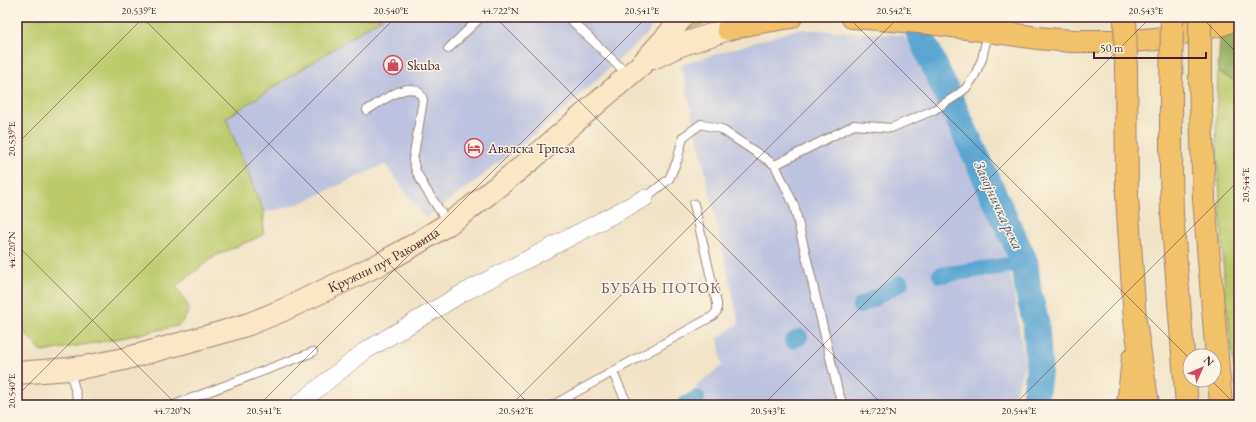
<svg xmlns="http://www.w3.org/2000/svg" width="1256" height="422" viewBox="0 0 1256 422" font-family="'EB Garamond',serif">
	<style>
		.industrial { fill: #bdc3de }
		.green { fill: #bcca6c; stroke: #83744c }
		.forest { fill: #95ae60; stroke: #706646 }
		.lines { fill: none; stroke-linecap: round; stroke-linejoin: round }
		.canal { stroke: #5aa5d2; stroke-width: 16 }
		.river { stroke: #5aa5d2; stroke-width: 27 }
		.service-casing { stroke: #9d8178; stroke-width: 10 }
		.minor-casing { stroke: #9d8178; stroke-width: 18 }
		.secondary-casing { stroke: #9d8178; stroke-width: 24 }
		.motorway-casing { stroke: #9d8178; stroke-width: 24 }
		.service { stroke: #fff; stroke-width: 8 }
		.minor { stroke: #fff; stroke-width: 17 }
		.secondary { stroke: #fae7c3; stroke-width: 22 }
		.motorway { stroke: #f2c26a; stroke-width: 22 }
		.motorway-bridge-casing { stroke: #9d8178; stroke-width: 24; stroke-linecap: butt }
		.motorway-bridge { stroke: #f2c26a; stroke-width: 22 }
		.ticks { fill: none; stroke: #4a1f2b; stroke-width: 1; stroke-opacity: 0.45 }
		.labels { text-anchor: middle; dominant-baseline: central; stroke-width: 3; stroke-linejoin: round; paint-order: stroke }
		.poi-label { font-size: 14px; fill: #4a1f2b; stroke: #fcf5e5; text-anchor: start }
		.street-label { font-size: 14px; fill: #4a1f2b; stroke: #fcf5e5 }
		.water-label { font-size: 15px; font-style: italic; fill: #50556e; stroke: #fcf5e5 }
		.neighbourhood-label { font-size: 15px; letter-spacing: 1px; fill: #79546a; stroke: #fcf5e5 }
		.neatline { fill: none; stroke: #4a1f2b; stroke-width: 1.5 }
		.ticks-label { font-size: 10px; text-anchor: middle; fill: #4a1f2b }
	</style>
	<rect width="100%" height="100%" fill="#fcf5e5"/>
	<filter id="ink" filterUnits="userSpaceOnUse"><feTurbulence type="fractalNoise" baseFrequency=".025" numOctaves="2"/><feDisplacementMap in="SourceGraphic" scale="8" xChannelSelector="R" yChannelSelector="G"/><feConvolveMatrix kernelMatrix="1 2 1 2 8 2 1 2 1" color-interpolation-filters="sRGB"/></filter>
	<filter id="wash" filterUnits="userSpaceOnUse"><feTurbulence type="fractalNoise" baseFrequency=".012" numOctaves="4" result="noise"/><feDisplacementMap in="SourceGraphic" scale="16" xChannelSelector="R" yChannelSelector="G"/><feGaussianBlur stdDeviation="0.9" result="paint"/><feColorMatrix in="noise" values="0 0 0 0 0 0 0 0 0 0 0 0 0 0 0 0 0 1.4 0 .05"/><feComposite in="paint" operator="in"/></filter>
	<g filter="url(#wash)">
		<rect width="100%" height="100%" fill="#f0e3c5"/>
		<g class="industrial">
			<path d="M 383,17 L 658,17 L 645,36 L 560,113 L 476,181 L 425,218 L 385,164 L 301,203 L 264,213 L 226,118 Z"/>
			<path d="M 798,29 L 903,35 L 912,49 L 930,88 L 964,159 L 995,213 L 1006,247 L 1025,364 L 1011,405 L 700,405 L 696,385 L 722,366 L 718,338 L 739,323 L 681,65 Z"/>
		</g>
		<g class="green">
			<path d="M 17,17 L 383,17 L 226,118 L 264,213 L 263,235 L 215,256 L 176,286 C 186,303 196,309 178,326 L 111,340 L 42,352 L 23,331 L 17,330 Z"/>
			<path d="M 691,17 L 714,17 L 715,20 L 687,30 L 685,26 Z"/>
			<path d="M 1218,72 L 1234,80 L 1239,77 L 1239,405 L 1225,296 L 1216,128 Z"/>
		</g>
		<path class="forest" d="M 1239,27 L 1239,77 L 1234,80 L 1218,72 L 1220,35 Z"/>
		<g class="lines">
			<g class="canal">
				<path d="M 940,275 L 1025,263"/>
				<path d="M 860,306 L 901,283"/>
				<path d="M 792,341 L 800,337"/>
				<path d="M 685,405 L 697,398"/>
			</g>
			<path class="river" d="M 912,17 L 1025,263 L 1028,291 L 1036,323 L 1039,369 L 1034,405"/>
		</g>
	</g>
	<g filter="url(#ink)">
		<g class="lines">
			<defs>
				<g id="service">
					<path d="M 568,17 L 628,75"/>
					<path d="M 448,49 L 481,17"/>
					<path d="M 367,110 C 381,102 415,74 423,100 L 413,160 L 416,171 L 425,188 L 448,223"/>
					<path d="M 775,165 L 854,125 L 891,128 L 934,110 L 956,96 L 966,88 L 974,77 L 982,59 L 988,32"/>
					<path d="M 645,198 L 669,179 L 677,161 L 683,137 L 701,124 L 721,129 L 775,165 L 794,205 L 838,391 L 843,405"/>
					<path d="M 70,370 L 79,405"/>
					<path d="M 613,373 L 628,405"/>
					<path d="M 174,405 L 313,352"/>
					<path d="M 553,405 L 713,316 L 717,311 L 717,304 L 694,204"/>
				</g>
				<path id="minor" d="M 297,405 L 365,351 L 461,294 L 645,198"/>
				<g id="secondary">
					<path d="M 653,58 L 678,46 L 728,29"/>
					<path id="s1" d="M 17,373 L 69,369 L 90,366 L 124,359 L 223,332 L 249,324 L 281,311 L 382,263 L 414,245 L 448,224 L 469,209 L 532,159 L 642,64 L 669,34 L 682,17"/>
				</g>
				<g id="motorway">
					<path d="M 852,17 L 931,23 L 1038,38 L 1071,41 L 1131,41 L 1156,39 L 1223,24 L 1239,17"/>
					<path d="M 728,29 L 749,24 L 791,17"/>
					<path d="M 1126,64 L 1127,196 L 1135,321 L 1148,405"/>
					<path d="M 1200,80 L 1204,199 L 1221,405"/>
					<path d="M 1171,92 L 1171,171 L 1172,213 L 1187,405"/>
					<path d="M 1128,405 L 1133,358"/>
				</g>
			</defs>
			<use href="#service" class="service-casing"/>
			<use href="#minor" class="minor-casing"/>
			<use href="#secondary" class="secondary-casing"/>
			<use href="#motorway" class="motorway-casing"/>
			<use href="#service" class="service"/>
			<use href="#minor" class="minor"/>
			<use href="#secondary" class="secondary"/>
			<use href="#motorway" class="motorway"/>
			<defs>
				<g id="motorway-bridge">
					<path d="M 1125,17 L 1126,64"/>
					<path d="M 1200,80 L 1200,17"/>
					<path d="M 1171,92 L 1172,17"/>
				</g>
			</defs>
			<use href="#motorway-bridge" class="motorway-bridge-casing"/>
			<use href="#motorway-bridge" class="motorway-bridge"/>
		</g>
	</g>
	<path class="ticks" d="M 142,17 L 530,405M 495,17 L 883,405M 848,17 L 1190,359M 1201,17 L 1239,55M 17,144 L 144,17M 17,245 L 177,405M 1211,380 L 1236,405M 17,396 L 396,17M 259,405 L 647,17M 511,405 L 899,17M 763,405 L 1151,17M 1014,405 L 1239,180"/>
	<defs>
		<symbol id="shop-ring" viewBox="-11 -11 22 22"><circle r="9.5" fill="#fcf5e5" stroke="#d1495b" stroke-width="1.5"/><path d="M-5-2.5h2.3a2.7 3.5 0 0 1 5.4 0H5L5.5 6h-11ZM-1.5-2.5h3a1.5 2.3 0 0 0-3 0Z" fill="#d1495b"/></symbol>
		<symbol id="hotel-ring" viewBox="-11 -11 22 22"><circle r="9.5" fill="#fcf5e5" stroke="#d1495b" stroke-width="1.5"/><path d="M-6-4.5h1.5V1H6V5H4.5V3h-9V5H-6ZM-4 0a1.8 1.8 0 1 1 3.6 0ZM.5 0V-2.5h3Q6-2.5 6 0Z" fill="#d1495b"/></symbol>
	</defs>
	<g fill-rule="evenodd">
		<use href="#shop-ring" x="382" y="54" width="22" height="22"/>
		<use href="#hotel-ring" x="463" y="137" width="22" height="22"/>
	</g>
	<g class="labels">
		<g class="poi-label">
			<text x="407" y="65">Skuba</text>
			<text x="488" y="148">Авалска Трпеза</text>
		</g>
		<g class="street-label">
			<text stroke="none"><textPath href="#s1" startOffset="387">Кружни пут Раковица</textPath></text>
		</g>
		<g class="water-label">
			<text transform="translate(999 205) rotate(65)">Завојничка река</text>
		</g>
		<g class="neighbourhood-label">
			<text x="661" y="287">БУБАЊ ПОТОК</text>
		</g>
	</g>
	<rect width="1256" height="422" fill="none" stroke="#fcf5e5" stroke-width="44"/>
	<g transform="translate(1202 368) rotate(45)"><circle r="19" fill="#fcf5e5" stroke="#b59f9b"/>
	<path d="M0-3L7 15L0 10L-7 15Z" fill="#d1495b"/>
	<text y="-6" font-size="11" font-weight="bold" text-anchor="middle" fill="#4a1f2b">N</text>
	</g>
	<path d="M1094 52v6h112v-6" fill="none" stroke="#4a1f2b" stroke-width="2"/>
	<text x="1100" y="52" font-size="12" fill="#4a1f2b" stroke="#fcf5e5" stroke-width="3" paint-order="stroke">50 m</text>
	<rect x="22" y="22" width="1212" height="378" class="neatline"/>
	<g class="ticks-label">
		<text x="139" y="14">20.539°E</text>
		<text x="391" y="14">20.540°E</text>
		<text x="500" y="14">44.722°N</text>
		<text x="642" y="14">20.541°E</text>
		<text x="894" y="14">20.542°E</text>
		<text x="1146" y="14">20.543°E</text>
		<text transform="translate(11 139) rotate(-90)" y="4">20.539°E</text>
		<text transform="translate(1245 185) rotate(-90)" y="4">20.544°E</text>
		<text transform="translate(11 250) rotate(-90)" y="4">44.720°N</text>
		<text transform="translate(11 391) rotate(-90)" y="4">20.540°E</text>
		<text x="172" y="414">44.720°N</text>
		<text x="264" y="414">20.541°E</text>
		<text x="516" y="414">20.542°E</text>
		<text x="768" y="414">20.543°E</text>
		<text x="878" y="414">44.722°N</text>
		<text x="1019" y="414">20.544°E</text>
	</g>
</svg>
